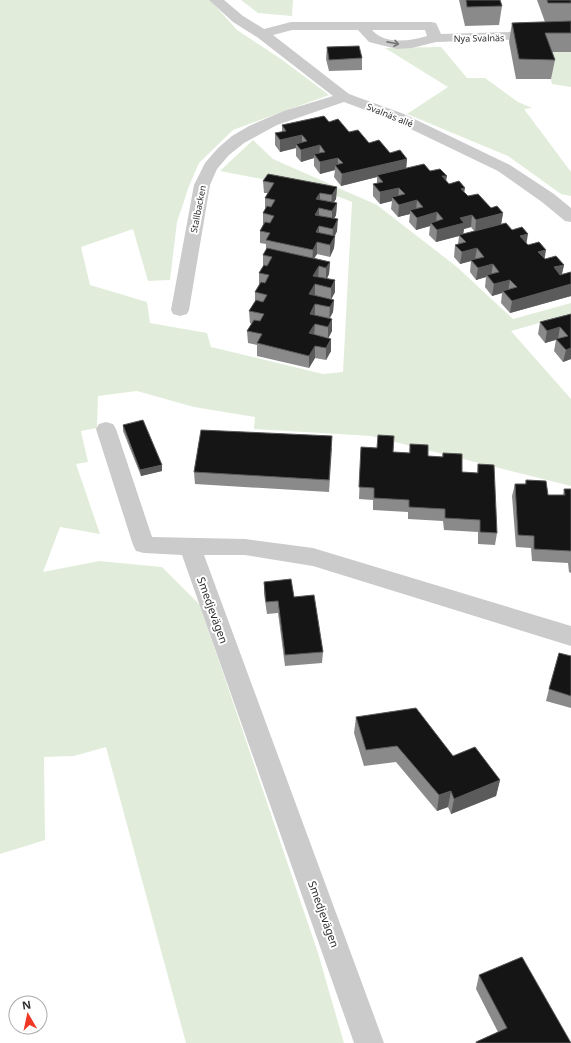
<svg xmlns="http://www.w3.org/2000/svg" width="571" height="1043" viewBox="0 0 571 1043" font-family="'Noto Sans',sans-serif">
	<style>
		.green { fill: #e1edda }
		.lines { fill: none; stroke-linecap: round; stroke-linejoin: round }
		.minor { fill: #cbcbcb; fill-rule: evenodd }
		.wall { fill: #8a8a8a; fill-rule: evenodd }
		.shaded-wall { fill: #5b5b5b }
		.building { fill: #151515; stroke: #5b5b5b }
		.oneway { stroke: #757575 }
		.labels { text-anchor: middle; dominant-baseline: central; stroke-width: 4; stroke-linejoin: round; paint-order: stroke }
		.far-street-label { font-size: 9px; fill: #2e2e2e; stroke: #fff }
		.street-label { font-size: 11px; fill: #2e2e2e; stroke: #fff }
	</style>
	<rect width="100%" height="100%" fill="#fff"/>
	<g class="green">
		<path d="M 0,0 L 210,0 L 237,30 L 281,59 L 329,95 L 233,130 L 199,163 L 189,186 L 177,222 L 170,280 L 148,281 L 133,229 L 81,247 L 90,285 L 147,302 L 150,323 L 207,333 L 211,347 L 323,374 L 343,372 L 352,202 L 324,191 L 220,171 L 253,140 L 273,159 L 377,205 L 457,267 L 513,319 L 571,303 L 571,314 L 511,331 L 571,399 L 571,486 L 371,436 L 254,429 L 255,417 L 194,407 L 137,391 L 98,396 L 97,428 L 81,431 L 88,462 L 76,464 L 100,534 L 60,527 L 43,572 L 99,561 L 162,567 L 200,605 L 318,953 L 344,1043 L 186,1043 L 106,747 L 74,756 L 44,757 L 45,840 L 0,854 Z"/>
		<path d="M 241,0 L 293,0 L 292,16 L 258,13 Z"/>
		<path d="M 441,47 L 467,78 L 485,78 L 518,102 L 532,108 L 524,109 L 571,172 L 571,196 L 561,194 L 508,156 L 407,114 L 448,87 L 385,48 Z"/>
		<path d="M 571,51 L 571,87 L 552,84 L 544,52 Z"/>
	</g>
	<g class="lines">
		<g class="minor">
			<path d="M 209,0 L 224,0 L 243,16 L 264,29 L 291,22 L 431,22 L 436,23 L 441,34 L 571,30 L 571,38 L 436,42 L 412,48 L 397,49 L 369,42 L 358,30 L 292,30 L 273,35 L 349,94 L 404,114 L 510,165 L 554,194 L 571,208 L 571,222 L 565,221 L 542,202 L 498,171 L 392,120 L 344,102 L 277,125 L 244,143 L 229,155 L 217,169 L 210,185 L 189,310 L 187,314 L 180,316 L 173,314 L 171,310 L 194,185 L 205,163 L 218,148 L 232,136 L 249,126 L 284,111 L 333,96 L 257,37 L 233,22 ZM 372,30 L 425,30 L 427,36 C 410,41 385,45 372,30 Z"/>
			<path d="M 106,422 L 113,424 L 116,429 L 152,537 L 245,539 L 313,548 L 571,626 L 571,646 L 313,566 L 245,555 L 204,555 L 384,1043 L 354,1043 L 182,555 L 144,553 L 136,551 L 133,545 L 96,429 L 99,424 Z"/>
		</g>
	</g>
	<g class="wall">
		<path d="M 459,0 L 500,0 L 502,6 L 499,25 L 465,26 Z"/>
		<path d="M 537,0 L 571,0 L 571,52 L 552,52 L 555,60 L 551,79 L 516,79 L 509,42 L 512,23 L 545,22 Z"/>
		<path d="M 327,47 L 362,58 L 362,70 L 329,71 L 326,59 Z"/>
		<path d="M 329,122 L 369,143 L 390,153 L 407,159 L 406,168 L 430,171 L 446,181 L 449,184 L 464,192 L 468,196 L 491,208 L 503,213 L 501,224 L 527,244 L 545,259 L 564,265 L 562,274 L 571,272 L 571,296 L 510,313 L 501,303 L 502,293 L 492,296 L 485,287 L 486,277 L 476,280 L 470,272 L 471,261 L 460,264 L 454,257 L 455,245 L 458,244 L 459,236 L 436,242 L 429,235 L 430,226 L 416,230 L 409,222 L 410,214 L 398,217 L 391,209 L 392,201 L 380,204 L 373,196 L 373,184 L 377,183 L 377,177 L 341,186 L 334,177 L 335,170 L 320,174 L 314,166 L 314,158 L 301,162 L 296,156 L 296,148 L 280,152 L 275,145 L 275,133 L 282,132 L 282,125 ZM 471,227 L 474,231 L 463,234 L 464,229 Z"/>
		<path d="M 263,181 L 337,187 L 336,199 L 334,202 L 337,203 L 336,215 L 334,219 L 337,231 L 335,236 L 334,248 L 330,257 L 317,254 L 314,258 L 330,262 L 329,274 L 327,279 L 335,292 L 331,299 L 334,300 L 333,312 L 330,318 L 332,331 L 328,338 L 331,351 L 326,360 L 315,358 L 309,368 L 257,356 L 257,345 L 248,343 L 247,331 L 252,324 L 250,323 L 249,311 L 255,302 L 255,292 L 259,285 L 259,273 L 263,266 L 263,255 L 266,250 L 266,244 L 260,243 L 260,231 L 263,225 L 263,213 L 265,209 L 265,198 L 268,193 L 264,193 Z"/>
		<path d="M 571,314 L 571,359 L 563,362 L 554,351 L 556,340 L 545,343 L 538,334 L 540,322 Z"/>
		<path d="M 123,425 L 162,471 L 141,476 L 123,431 Z"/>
		<path d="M 378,435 L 393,452 L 409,453 L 410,444 L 428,456 L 442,457 L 443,453 L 462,472 L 477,473 L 478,464 L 497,533 L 495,545 L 478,544 L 478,532 L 444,530 L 443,521 L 408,519 L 408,512 L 373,510 L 373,500 L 359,499 L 361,447 L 377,448 Z"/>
		<path d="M 332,448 L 329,492 L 195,484 L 194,472 Z"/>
		<path d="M 526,480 L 548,495 L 563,495 L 564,489 L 571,489 L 571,573 L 569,572 L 568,563 L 532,561 L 531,548 L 516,547 L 512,496 L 515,484 L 525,484 Z"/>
		<path d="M 264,582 L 294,597 L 323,652 L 322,663 L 285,666 L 278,613 L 267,614 L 264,594 Z"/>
		<path d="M 571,656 L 571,708 L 546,701 L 549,689 Z"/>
		<path d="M 356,717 L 453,756 L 500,780 L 496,796 L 451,814 L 448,807 L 437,811 L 396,762 L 364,766 L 354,733 Z"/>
		<path d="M 479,975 L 571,1043 L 475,1043 L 476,1042 L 498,1032 L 476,989 Z"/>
	</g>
	<g class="shaded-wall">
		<path d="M 302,135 L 302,147 L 296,144 L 296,148 L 280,152 L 280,140 Z"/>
		<path d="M 320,145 L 319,157 L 314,154 L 314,158 L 301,162 L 301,150 Z"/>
		<path d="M 338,158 L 338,169 L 335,165 L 335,170 L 320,174 L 320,162 Z"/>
		<path d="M 407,159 L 406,170 L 377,175 L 377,177 L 341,186 L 342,174 Z"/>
		<path d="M 442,176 L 447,176 L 445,187 Z"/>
		<path d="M 337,187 L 336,199 L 331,207 L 332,195 Z"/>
		<path d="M 399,188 L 398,200 L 392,197 L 392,201 L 380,204 L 380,192 Z"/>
		<path d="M 465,188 L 463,200 L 461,189 Z"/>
		<path d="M 320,193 L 320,205 L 316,199 Z"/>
		<path d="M 417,200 L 416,212 L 410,210 L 410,214 L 398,217 L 399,205 Z"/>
		<path d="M 337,203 L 336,215 L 332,223 L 332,211 Z"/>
		<path d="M 319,208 L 319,220 L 315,215 Z"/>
		<path d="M 437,212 L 436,224 L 431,223 L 430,226 L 416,230 L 417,218 Z"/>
		<path d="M 503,213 L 501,225 L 475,232 L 476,220 Z"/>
		<path d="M 472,215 L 471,227 L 464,229 L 463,235 L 459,235 L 459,236 L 436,242 L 437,230 L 460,218 Z"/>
		<path d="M 338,219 L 337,231 L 332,241 L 333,229 Z"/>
		<path d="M 319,226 L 319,238 L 316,232 Z"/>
		<path d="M 528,234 L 526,246 L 520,236 Z"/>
		<path d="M 335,236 L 334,248 L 330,257 L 330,245 Z"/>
		<path d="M 317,242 L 317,254 L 312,262 L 313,250 Z"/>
		<path d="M 477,248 L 475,260 L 471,260 L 471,261 L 460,264 L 462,252 Z"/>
		<path d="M 546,250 L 544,262 L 538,252 Z"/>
		<path d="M 330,262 L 329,274 L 326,280 L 326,268 Z"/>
		<path d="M 493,264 L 491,276 L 487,275 L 486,277 L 476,280 L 478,268 Z"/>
		<path d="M 564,265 L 561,277 L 554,267 Z"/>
		<path d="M 319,266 L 318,278 L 315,284 L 315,296 L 309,294 L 313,276 Z"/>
		<path d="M 335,280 L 335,292 L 331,300 L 331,288 Z"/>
		<path d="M 510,280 L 508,292 L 503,291 L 502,293 L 492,296 L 494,284 Z"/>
		<path d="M 571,284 L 571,296 L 510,313 L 512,301 Z"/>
		<path d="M 334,300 L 333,312 L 329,319 L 330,307 Z"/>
		<path d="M 315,304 L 315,316 L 310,314 Z"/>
		<path d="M 332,319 L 332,331 L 328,339 L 328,327 Z"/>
		<path d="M 315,324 L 314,336 L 309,333 Z"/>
		<path d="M 560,327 L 558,339 L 545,343 L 547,331 Z"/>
		<path d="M 331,339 L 331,351 L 326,360 L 326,348 Z"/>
		<path d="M 315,346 L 315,358 L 309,368 L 309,356 Z"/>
		<path d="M 571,348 L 571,359 L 563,362 L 566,350 Z"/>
		<path d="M 162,465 L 162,471 L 141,476 L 140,470 Z"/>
		<path d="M 500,780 L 496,796 L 451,814 L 454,799 Z"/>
		<path d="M 451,791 L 448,807 L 437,811 L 439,795 Z"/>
	</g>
	<g class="building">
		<path d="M 466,0 L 500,0 L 502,6 L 467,7 Z"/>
		<path d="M 547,0 L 571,0 L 571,3 L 548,3 Z"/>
		<path d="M 571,21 L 571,33 L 545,33 L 555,60 L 519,59 L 512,23 Z"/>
		<path d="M 359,46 L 362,58 L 329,60 L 327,47 Z"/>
		<path d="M 324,116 L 329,122 L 338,119 L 349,132 L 358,130 L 369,143 L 379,140 L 390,153 L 400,150 L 407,159 L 342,174 L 335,165 L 343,163 L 338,158 L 320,162 L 314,154 L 325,152 L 320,145 L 301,150 L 296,144 L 307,141 L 302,135 L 280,140 L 275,133 L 286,131 L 282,125 Z"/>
		<path d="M 424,164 L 430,171 L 440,169 L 447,176 L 442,176 L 449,184 L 459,181 L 465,188 L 461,189 L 468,196 L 478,194 L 491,208 L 497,206 L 503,213 L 476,220 L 472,215 L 460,218 L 464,223 L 437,230 L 431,223 L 443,219 L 437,212 L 417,218 L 410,210 L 423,207 L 417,200 L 399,205 L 392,197 L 405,194 L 399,188 L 380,192 L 373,184 L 383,182 L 377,175 Z"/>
		<path d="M 268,174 L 337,187 L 332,195 L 320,193 L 316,199 L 337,203 L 332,211 L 319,208 L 315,215 L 338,219 L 333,229 L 319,226 L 316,232 L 335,236 L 330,245 L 317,242 L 313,250 L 266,240 L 270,233 L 260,231 L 265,222 L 270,223 L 274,216 L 263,213 L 267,206 L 271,207 L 275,200 L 265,198 L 274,183 L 263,181 Z"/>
		<path d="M 506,223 L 512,230 L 522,227 L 528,234 L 520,236 L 528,245 L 539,242 L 546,250 L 538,252 L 545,259 L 556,256 L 564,265 L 554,267 L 560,275 L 571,272 L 571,284 L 512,301 L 503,291 L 517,287 L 510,280 L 494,284 L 487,275 L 499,272 L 493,264 L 478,268 L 471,260 L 484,257 L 477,248 L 462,252 L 455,245 L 466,242 L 459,235 Z"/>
		<path d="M 267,248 L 330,262 L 326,268 L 319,266 L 313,276 L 335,280 L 331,288 L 315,284 L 309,294 L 334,300 L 330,307 L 315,304 L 310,314 L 332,319 L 328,327 L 315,324 L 309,333 L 331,339 L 326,348 L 315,346 L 309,356 L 257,343 L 262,334 L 247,331 L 254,320 L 260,321 L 264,314 L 249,311 L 256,300 L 263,302 L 267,295 L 255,292 L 261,282 L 265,283 L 269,275 L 259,273 L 264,265 L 267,266 L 272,257 L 263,255 Z"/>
		<path d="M 571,314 L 571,348 L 566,350 L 556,339 L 568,336 L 560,327 L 547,331 L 540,322 Z"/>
		<path d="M 143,420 L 162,465 L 140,470 L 123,425 Z"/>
		<path d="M 201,430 L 332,436 L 329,480 L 194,472 Z"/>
		<path d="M 378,435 L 394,436 L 393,452 L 410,453 L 410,444 L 428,445 L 428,456 L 443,457 L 443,453 L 462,454 L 462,472 L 478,473 L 478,464 L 494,465 L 497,533 L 480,532 L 480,520 L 445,518 L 445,509 L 409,507 L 409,500 L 374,498 L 374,488 L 359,487 L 361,447 L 377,448 Z"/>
		<path d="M 526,480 L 546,481 L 548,495 L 565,495 L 564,489 L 571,489 L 571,551 L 534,549 L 534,536 L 518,535 L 515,484 L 526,484 Z"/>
		<path d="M 291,579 L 294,597 L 314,595 L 323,652 L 285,655 L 278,601 L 266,602 L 264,582 Z"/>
		<path d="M 559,653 L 571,656 L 571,696 L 549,689 Z"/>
		<path d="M 416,708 L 453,756 L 475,747 L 500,780 L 454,799 L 451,791 L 439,795 L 397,746 L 366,750 L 356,717 Z"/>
		<path d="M 522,957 L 571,1043 L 477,1043 L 476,1042 L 507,1028 L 479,975 Z"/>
	</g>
	<defs><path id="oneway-shaft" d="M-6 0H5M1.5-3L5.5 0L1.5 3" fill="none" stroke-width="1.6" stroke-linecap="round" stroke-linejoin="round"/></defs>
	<use class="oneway" href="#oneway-shaft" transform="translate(393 43) rotate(11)"/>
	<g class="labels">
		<g class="far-street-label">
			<text transform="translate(479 38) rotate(-1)">Nya Svalnäs</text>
			<text transform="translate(390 115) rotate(22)">Svalnäs allé</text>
			<text transform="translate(198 209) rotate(-79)">Stallbacken</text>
		</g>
		<g class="street-label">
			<text transform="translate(213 610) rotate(70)">Smedjevägen</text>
			<text transform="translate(324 914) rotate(70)">Smedjevägen</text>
		</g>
	</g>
	<g transform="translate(28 1015) rotate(351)"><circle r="19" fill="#ffffff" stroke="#ababab"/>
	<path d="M0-3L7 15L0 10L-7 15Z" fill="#f13724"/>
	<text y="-6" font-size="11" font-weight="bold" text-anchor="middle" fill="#2e2e2e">N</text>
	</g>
</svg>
